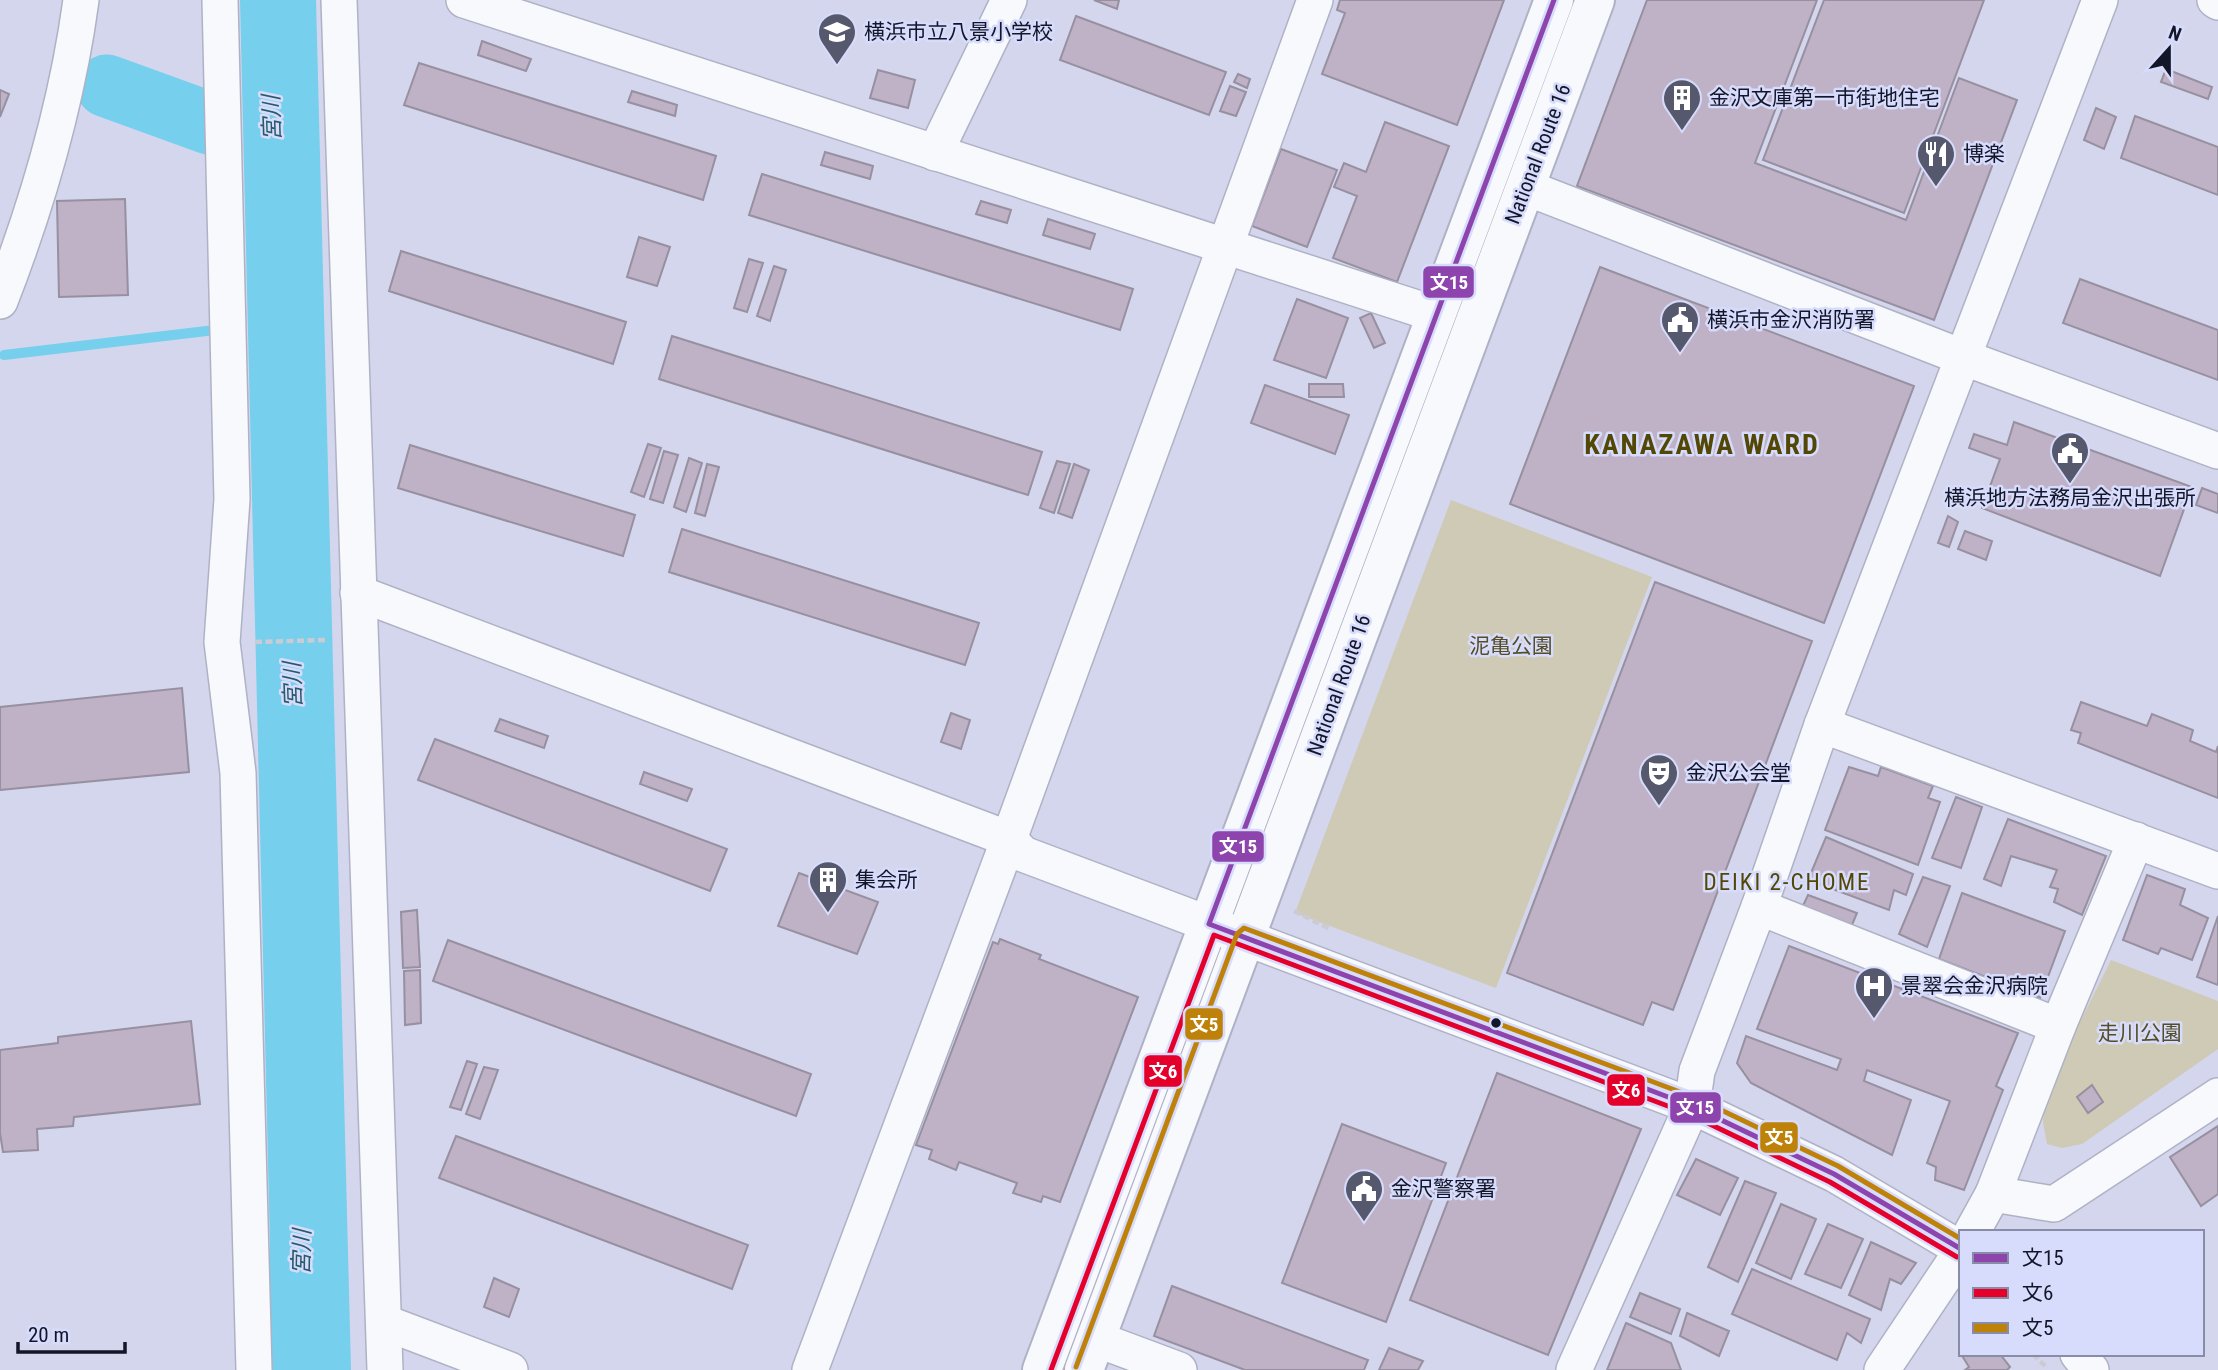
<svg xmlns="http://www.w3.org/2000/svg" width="2218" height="1370" viewBox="0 0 2218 1370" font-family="'Roboto Condensed','Noto Sans JP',sans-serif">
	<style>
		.green { fill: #cfcab5 }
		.water { fill: #75cfed }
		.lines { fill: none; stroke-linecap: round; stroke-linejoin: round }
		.stream { stroke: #75cfed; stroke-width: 10 }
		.river { stroke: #75cfed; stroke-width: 63 }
		.building { fill: #bfb1c6; stroke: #9790a0; stroke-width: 2 }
		.minor-casing { stroke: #afb2c5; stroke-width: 38 }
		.highway-casing { stroke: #afb2c5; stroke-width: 42 }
		.path { stroke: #cbccd3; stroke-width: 4.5; stroke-dasharray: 7 3.5; stroke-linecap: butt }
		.minor { stroke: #f8f9fc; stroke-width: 35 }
		.highway { stroke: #f8f9fc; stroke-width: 38 }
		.bus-1-casing { stroke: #d7dcfc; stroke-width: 10 }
		.bus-2-casing { stroke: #d7dcfc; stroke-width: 10 }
		.bus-3-casing { stroke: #d7dcfc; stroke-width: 10 }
		.bus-1 { stroke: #8e44ad; stroke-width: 5 }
		.bus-2 { stroke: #e4002b; stroke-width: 5 }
		.bus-3 { stroke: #be820a; stroke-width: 5 }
		.bus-dot { fill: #131528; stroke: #d7dcfc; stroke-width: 2.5 }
		.labels { text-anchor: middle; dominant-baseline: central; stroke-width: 5; stroke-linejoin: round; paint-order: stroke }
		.poi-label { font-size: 21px; fill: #131528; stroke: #d7dcfc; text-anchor: start }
		.street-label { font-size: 21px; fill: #131528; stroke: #d7dcfc }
		.park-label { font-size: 21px; fill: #554d25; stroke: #d7dcfc }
		.water-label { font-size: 23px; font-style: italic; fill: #275b69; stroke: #d7dcfc }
		.neighbourhood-label { font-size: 23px; letter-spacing: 2px; fill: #524704; stroke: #d7dcfc }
		.district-label { font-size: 28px; font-weight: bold; letter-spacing: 2px; fill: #524704; stroke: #d7dcfc }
		.line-badge { stroke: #d7dcfc; stroke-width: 2.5 }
		.badge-label { font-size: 19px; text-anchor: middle; font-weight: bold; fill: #fff }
	</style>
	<rect width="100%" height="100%" fill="#d3d6ed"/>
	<g class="green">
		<path d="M 1451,500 L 1652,577 L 1496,988 L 1295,913 Z"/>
		<path d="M 2111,960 L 2218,1001 L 2218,1049 L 2082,1144 L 2062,1148 L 2047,1144 L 2043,1122 L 2045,1092 Z"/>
	</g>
	<path class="water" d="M 240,0 L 316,0 L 351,1370 L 267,1370 L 270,1244 Z"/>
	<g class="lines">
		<path class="stream" d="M 4,355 L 215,330"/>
		<path class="river" d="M 107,86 L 209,123"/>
	</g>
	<g class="building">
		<path d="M 1094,0 L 1119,0 L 1117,9 Z"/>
		<path d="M 1340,0 L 1504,0 L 1457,125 L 1322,74 L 1345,13 L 1337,10 Z"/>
		<path d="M 1647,0 L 1817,0 L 1755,163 L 1906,220 L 1959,78 L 2017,100 L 1934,320 L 1577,186 Z"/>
		<path d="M 1824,0 L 1984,0 L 1904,213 L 1763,160 Z"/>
		<path d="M 1076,16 L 1226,72 L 1209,115 L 1060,60 Z"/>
		<path d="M 482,41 L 531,59 L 526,71 L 478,55 Z"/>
		<path d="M 419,63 L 716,156 L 703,200 L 404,105 Z"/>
		<path d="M 2166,69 L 2212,87 L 2208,99 L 2161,82 Z"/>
		<path d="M 878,70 L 915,80 L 908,108 L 870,98 Z"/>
		<path d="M 1238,74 L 1250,79 L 1247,88 L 1234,82 Z"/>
		<path d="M 1230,86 L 1246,92 L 1236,116 L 1220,111 Z"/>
		<path d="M 0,90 L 9,94 L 0,117 Z"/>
		<path d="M 632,91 L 677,105 L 675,116 L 628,102 Z"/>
		<path d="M 2096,108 L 2116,117 L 2104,149 L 2084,140 Z"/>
		<path d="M 2135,116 L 2218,147 L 2218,195 L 2121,158 Z"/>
		<path d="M 1385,122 L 1449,146 L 1397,282 L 1333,258 L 1357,196 L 1334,187 L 1344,163 L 1366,172 Z"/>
		<path d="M 1281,149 L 1337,170 L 1307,247 L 1252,226 Z"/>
		<path d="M 825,152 L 873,166 L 870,179 L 821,165 Z"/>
		<path d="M 762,174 L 1133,289 L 1120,330 L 749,215 Z"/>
		<path d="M 125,199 L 128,295 L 59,297 L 57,201 Z"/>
		<path d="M 981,201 L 1011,210 L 1007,223 L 976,214 Z"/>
		<path d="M 1048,219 L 1095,234 L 1090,249 L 1043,235 Z"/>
		<path d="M 639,237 L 670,247 L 657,286 L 627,277 Z"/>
		<path d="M 401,251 L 626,322 L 613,364 L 389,291 Z"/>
		<path d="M 749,259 L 763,263 L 747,312 L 734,308 Z"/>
		<path d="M 774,266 L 786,270 L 770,321 L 757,316 Z"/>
		<path d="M 1600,267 L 1914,386 L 1824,623 L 1510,504 Z"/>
		<path d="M 2080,279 L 2218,330 L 2218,380 L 2063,323 Z"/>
		<path d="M 1297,299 L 1348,318 L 1326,378 L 1274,360 Z"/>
		<path d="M 1371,313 L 1385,343 L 1374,348 L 1360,318 Z"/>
		<path d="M 672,336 L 1042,452 L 1028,495 L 659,379 Z"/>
		<path d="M 1309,384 L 1343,384 L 1344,397 L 1309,397 Z"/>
		<path d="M 1265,385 L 1349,415 L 1335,454 L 1251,423 Z"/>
		<path d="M 2014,422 L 2192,487 L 2160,576 L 1982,508 L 2000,459 L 1969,448 L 1974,434 L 2007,445 Z"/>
		<path d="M 648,444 L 661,448 L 644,497 L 631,492 Z"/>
		<path d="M 410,445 L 635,515 L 623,556 L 398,488 Z"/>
		<path d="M 664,451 L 678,455 L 663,503 L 650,499 Z"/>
		<path d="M 689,458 L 702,463 L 686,512 L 674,507 Z"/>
		<path d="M 1057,461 L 1070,464 L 1054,513 L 1040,508 Z"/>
		<path d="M 707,464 L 719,467 L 705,516 L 695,513 Z"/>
		<path d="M 1074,464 L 1089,470 L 1072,518 L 1058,513 Z"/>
		<path d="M 2202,488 L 2218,494 L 2218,513 L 2196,505 Z"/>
		<path d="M 1948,516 L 1958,522 L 1949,547 L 1938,543 Z"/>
		<path d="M 682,529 L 979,623 L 965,665 L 669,572 Z"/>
		<path d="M 1965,531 L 1992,541 L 1986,560 L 1958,549 Z"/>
		<path d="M 1655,582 L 1812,641 L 1673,1010 L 1652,1002 L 1643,1025 L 1507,973 Z"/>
		<path d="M 182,688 L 189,772 L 0,790 L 0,707 Z"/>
		<path d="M 2081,702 L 2147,726 L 2152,714 L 2193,730 L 2190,741 L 2216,752 L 2218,746 L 2218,798 L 2078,743 L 2081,733 L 2071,730 Z"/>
		<path d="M 951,713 L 970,720 L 961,749 L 941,742 Z"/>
		<path d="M 500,719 L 548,736 L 544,748 L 495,731 Z"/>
		<path d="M 435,739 L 727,849 L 710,891 L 418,780 Z"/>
		<path d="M 1849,767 L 1878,776 L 1881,767 L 1933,786 L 1928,798 L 1940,802 L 1918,865 L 1825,830 Z"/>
		<path d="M 644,772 L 692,789 L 687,801 L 640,784 Z"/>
		<path d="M 1956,797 L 1982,807 L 1961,868 L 1932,858 Z"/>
		<path d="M 2008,819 L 2106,856 L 2082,915 L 2054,902 L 2058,889 L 2050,887 L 2057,870 L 2011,856 L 2001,886 L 1984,879 Z"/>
		<path d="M 1826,837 L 1913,874 L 1906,895 L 1894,890 L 1889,910 L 1808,880 Z"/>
		<path d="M 799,873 L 878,902 L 857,954 L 778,926 Z"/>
		<path d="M 2147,875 L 2185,889 L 2180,905 L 2208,918 L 2192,960 L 2161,948 L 2158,954 L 2123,940 Z"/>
		<path d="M 1923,877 L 1950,886 L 1927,947 L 1899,934 Z"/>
		<path d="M 1962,893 L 2065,931 L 2040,998 L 1939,959 Z"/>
		<path d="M 1808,895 L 1857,913 L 1849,932 L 1800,912 Z"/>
		<path d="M 417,910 L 420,967 L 403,968 L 401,912 Z"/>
		<path d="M 2218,916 L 2218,985 L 2197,977 Z"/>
		<path d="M 1000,939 L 1041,955 L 1039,959 L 1138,997 L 1060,1202 L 1043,1196 L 1041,1202 L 1013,1193 L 1017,1183 L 959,1162 L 956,1170 L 929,1159 L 932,1150 L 916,1145 L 993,942 L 998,944 Z"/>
		<path d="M 448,940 L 811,1074 L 796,1116 L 433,981 Z"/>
		<path d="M 1789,946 L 2018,1033 L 1996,1086 L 2003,1090 L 1964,1190 L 1935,1180 L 1936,1167 L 1927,1163 L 1950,1101 L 1867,1070 L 1864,1081 L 1911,1100 L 1892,1155 L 1751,1083 L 1737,1063 L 1746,1036 L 1837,1070 L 1841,1059 L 1757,1029 Z"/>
		<path d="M 420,970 L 421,1023 L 405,1025 L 404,971 Z"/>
		<path d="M 191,1021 L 200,1104 L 74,1117 L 73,1126 L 37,1129 L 38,1150 L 3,1152 L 0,1133 L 0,1050 L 58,1043 L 58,1037 Z"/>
		<path d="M 467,1061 L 477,1064 L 461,1110 L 450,1107 Z"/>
		<path d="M 484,1067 L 498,1070 L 480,1119 L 466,1114 Z"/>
		<path d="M 1497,1073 L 1641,1129 L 1548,1355 L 1410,1300 Z"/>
		<path d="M 2092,1085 L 2103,1102 L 2088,1113 L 2077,1097 Z"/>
		<path d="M 1342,1124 L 1446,1163 L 1386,1322 L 1282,1283 Z"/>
		<path d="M 2218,1126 L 2218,1194 L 2201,1206 L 2170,1157 Z"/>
		<path d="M 456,1136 L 748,1245 L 732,1289 L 439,1178 Z"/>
		<path d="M 1696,1159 L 1738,1178 L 1720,1215 L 1677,1195 Z"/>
		<path d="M 1745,1181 L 1776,1193 L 1738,1282 L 1708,1267 Z"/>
		<path d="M 1781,1204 L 1816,1219 L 1791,1279 L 1756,1263 Z"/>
		<path d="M 1828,1224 L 1863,1239 L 1841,1288 L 1805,1274 Z"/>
		<path d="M 1871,1242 L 1916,1263 L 1901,1284 L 1890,1279 L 1881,1310 L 1849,1295 Z"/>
		<path d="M 1752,1269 L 1870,1319 L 1861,1343 L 1847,1333 L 1837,1360 L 1732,1314 Z"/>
		<path d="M 494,1278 L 519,1289 L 509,1317 L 484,1307 Z"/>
		<path d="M 1172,1286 L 1368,1360 L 1364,1370 L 1245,1370 L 1154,1336 Z"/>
		<path d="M 1640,1293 L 1680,1309 L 1671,1334 L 1630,1317 Z"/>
		<path d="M 1687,1313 L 1729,1331 L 1719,1356 L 1680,1336 Z"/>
		<path d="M 1626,1323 L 1671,1343 L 1681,1370 L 1607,1370 Z"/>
		<path d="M 1389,1348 L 1423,1361 L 1418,1370 L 1379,1370 Z"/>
		<path d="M 1961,1354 L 2000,1354 L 2010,1367 L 2007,1370 L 1965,1370 L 1969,1367 Z"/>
	</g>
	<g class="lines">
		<defs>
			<g id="minor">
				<path d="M 220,0 L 232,499 L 222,642 L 238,773 L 254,1370"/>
				<path d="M 339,0 L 385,1370"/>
				<path d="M 464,0 L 1435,314"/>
				<path d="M 2215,0 L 2218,2"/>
				<path d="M 935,153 L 1009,0"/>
				<path d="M 1525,187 L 1962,357 L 2218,451"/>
				<path d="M 0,301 C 38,203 67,104 81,0"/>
				<path d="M 358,593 L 1009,839 L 1023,854 L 1692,1106 L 1834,1174 L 1961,1249"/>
				<path d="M 1822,725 L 2218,871"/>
				<path d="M 1759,907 L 2058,1026"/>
				<path d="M 1993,1194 L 2054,1204 L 2218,1096"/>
				<path d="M 1972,1232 L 1993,1194 L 2058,1026 L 2136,840"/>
				<path d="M 386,1323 L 510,1370"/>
				<path d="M 1096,1339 L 1179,1370"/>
				<path d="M 2078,1354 L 2091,1370"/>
				<path d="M 810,1370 L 1009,839 L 1315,0"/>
				<path d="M 1574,1370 L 1692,1106 L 1697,1071 L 1759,907 L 1822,725 L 2100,0"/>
				<path d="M 1882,1370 L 1961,1252"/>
			</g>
			<g id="highway">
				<path d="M 1042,1370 L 1554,0"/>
				<path d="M 1084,1370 L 1595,0"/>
			</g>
		</defs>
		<use href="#minor" class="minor-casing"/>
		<use href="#highway" class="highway-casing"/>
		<g class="path">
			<path d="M 255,642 L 327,640"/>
			<path d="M 1294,911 L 1330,929"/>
			<path d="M 2033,1354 L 2045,1366"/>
		</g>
		<use href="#minor" class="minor"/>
		<use href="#highway" class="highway"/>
		<defs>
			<path id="bus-1" d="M 1554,0 L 1209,924 L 1692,1106 L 1834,1174 L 1961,1249"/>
			<path id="bus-2" d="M 1051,1370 L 1214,935 L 1689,1114 L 1830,1182 L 1957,1257"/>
			<path id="bus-3" d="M 1076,1367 L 1237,934 L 1244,928 L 1696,1098 L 1838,1166 L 1961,1239"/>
		</defs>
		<use href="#bus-1" class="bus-1-casing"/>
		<use href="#bus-2" class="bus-2-casing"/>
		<use href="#bus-3" class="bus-3-casing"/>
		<use href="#bus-1" class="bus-1"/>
		<use href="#bus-2" class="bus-2"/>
		<use href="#bus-3" class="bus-3"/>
	</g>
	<defs>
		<symbol id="school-pin" viewBox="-11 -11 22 30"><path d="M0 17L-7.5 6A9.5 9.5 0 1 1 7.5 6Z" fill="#56596d" stroke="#d7dcfc"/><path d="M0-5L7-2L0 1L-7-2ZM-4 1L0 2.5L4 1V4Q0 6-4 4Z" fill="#fff"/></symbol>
		<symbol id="building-pin" viewBox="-11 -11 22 30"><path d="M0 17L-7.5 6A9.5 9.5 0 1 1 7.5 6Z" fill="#56596d" stroke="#d7dcfc"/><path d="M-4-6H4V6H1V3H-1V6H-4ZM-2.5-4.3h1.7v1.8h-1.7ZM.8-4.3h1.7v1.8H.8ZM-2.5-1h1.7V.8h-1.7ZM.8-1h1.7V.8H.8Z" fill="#fff"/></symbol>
		<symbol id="restaurant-pin" viewBox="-11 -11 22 30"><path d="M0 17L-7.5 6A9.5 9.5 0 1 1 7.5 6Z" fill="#56596d" stroke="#d7dcfc"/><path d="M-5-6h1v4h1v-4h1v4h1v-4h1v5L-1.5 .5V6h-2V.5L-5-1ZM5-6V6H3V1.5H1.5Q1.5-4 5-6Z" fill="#fff"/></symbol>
		<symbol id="civic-pin" viewBox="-11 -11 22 30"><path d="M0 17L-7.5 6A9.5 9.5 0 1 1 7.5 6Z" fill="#56596d" stroke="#d7dcfc"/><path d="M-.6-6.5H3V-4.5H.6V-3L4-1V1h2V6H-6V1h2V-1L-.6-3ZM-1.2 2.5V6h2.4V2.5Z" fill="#fff"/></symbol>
		<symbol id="theatre-pin" viewBox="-11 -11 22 30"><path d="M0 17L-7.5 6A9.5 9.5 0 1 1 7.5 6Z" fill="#56596d" stroke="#d7dcfc"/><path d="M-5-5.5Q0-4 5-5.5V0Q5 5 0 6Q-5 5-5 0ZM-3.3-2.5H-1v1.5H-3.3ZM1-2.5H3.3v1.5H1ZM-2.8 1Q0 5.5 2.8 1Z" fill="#fff"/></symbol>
		<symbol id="hospital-pin" viewBox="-11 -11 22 30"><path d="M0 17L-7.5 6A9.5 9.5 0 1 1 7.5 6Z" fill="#56596d" stroke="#d7dcfc"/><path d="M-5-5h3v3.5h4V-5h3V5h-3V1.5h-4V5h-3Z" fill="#fff"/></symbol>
	</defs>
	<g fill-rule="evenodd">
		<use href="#school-pin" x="815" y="10" width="44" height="60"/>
		<use href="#building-pin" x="1660" y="76" width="44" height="60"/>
		<use href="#restaurant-pin" x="1914" y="132" width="44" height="60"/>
		<use href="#civic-pin" x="1658" y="298" width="44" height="60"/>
		<use href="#civic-pin" x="2048" y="429" width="44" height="60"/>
		<use href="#theatre-pin" x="1637" y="751" width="44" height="60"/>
		<use href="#building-pin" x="806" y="858" width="44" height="60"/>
		<use href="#hospital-pin" x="1852" y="964" width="44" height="60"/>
		<use href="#civic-pin" x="1342" y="1167" width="44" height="60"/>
	</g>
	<circle class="bus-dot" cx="1496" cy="1023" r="6"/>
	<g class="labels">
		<g class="poi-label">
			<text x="864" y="32">横浜市立八景小学校</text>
			<text x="1709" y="98">金沢文庫第一市街地住宅</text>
			<text x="1963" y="154">博楽</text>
			<text x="1707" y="320">横浜市金沢消防署</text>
			<text x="2070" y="498" text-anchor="middle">横浜地方法務局金沢出張所</text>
			<text x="1686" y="773">金沢公会堂</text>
			<text x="855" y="880">集会所</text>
			<text x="1901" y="986">景翠会金沢病院</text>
			<text x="1391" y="1189">金沢警察署</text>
		</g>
		<g class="street-label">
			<text transform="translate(1538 154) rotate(-69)">National Route 16</text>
			<text transform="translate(1339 685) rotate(-70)">National Route 16</text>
		</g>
		<g class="park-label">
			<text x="1511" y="646">泥亀公園</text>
			<text x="2140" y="1033">走川公園</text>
		</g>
		<g class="water-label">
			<text transform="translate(272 118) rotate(-92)">宮川</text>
			<text transform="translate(293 685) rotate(-92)">宮川</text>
			<text transform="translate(302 1252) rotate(-89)">宮川</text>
		</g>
		<g class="neighbourhood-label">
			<text x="1787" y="882">DEIKI 2-CHOME</text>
		</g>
		<g class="district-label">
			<text x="1702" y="444">KANAZAWA WARD</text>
		</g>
	</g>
	<g class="line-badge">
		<rect x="1422" y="265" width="53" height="34" rx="7" fill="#8e44ad"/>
		<rect x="1211" y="830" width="54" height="33" rx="7" fill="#8e44ad"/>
		<rect x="1184" y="1007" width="40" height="34" rx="7" fill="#be820a"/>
		<rect x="1143" y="1054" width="40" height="34" rx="7" fill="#e4002b"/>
		<rect x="1606" y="1073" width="40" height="34" rx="7" fill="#e4002b"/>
		<rect x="1669" y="1091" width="53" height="33" rx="7" fill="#8e44ad"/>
		<rect x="1759" y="1121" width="40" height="33" rx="7" fill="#be820a"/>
	</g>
	<g class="badge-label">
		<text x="1449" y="289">文15</text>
		<text x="1238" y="853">文15</text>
		<text x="1204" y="1031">文5</text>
		<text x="1163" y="1078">文6</text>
		<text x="1626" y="1097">文6</text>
		<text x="1695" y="1114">文15</text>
		<text x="1779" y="1144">文5</text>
	</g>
	<rect x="1959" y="1230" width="245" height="126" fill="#d7dcfc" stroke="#898ca7" stroke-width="2"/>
	<rect x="1973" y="1253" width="35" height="10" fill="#8e44ad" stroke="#898ca7" stroke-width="2"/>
	<text x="2022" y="1265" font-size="21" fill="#131528">文15</text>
	<rect x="1973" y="1288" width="35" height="10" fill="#e4002b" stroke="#898ca7" stroke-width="2"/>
	<text x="2022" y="1300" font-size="21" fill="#131528">文6</text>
	<rect x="1973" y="1323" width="35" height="10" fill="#be820a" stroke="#898ca7" stroke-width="2"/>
	<text x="2022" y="1335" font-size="21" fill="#131528">文5</text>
	<g transform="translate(2169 49) rotate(21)" stroke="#d7dcfc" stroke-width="5" paint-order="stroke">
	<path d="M0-5L12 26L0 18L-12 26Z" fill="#131528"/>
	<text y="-10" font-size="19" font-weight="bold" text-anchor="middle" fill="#131528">N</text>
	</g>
	<path d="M18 1342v10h107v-10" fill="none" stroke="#131528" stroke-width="3.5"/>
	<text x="28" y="1342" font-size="21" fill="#131528" stroke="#d7dcfc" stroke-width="5" paint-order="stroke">20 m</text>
</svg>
